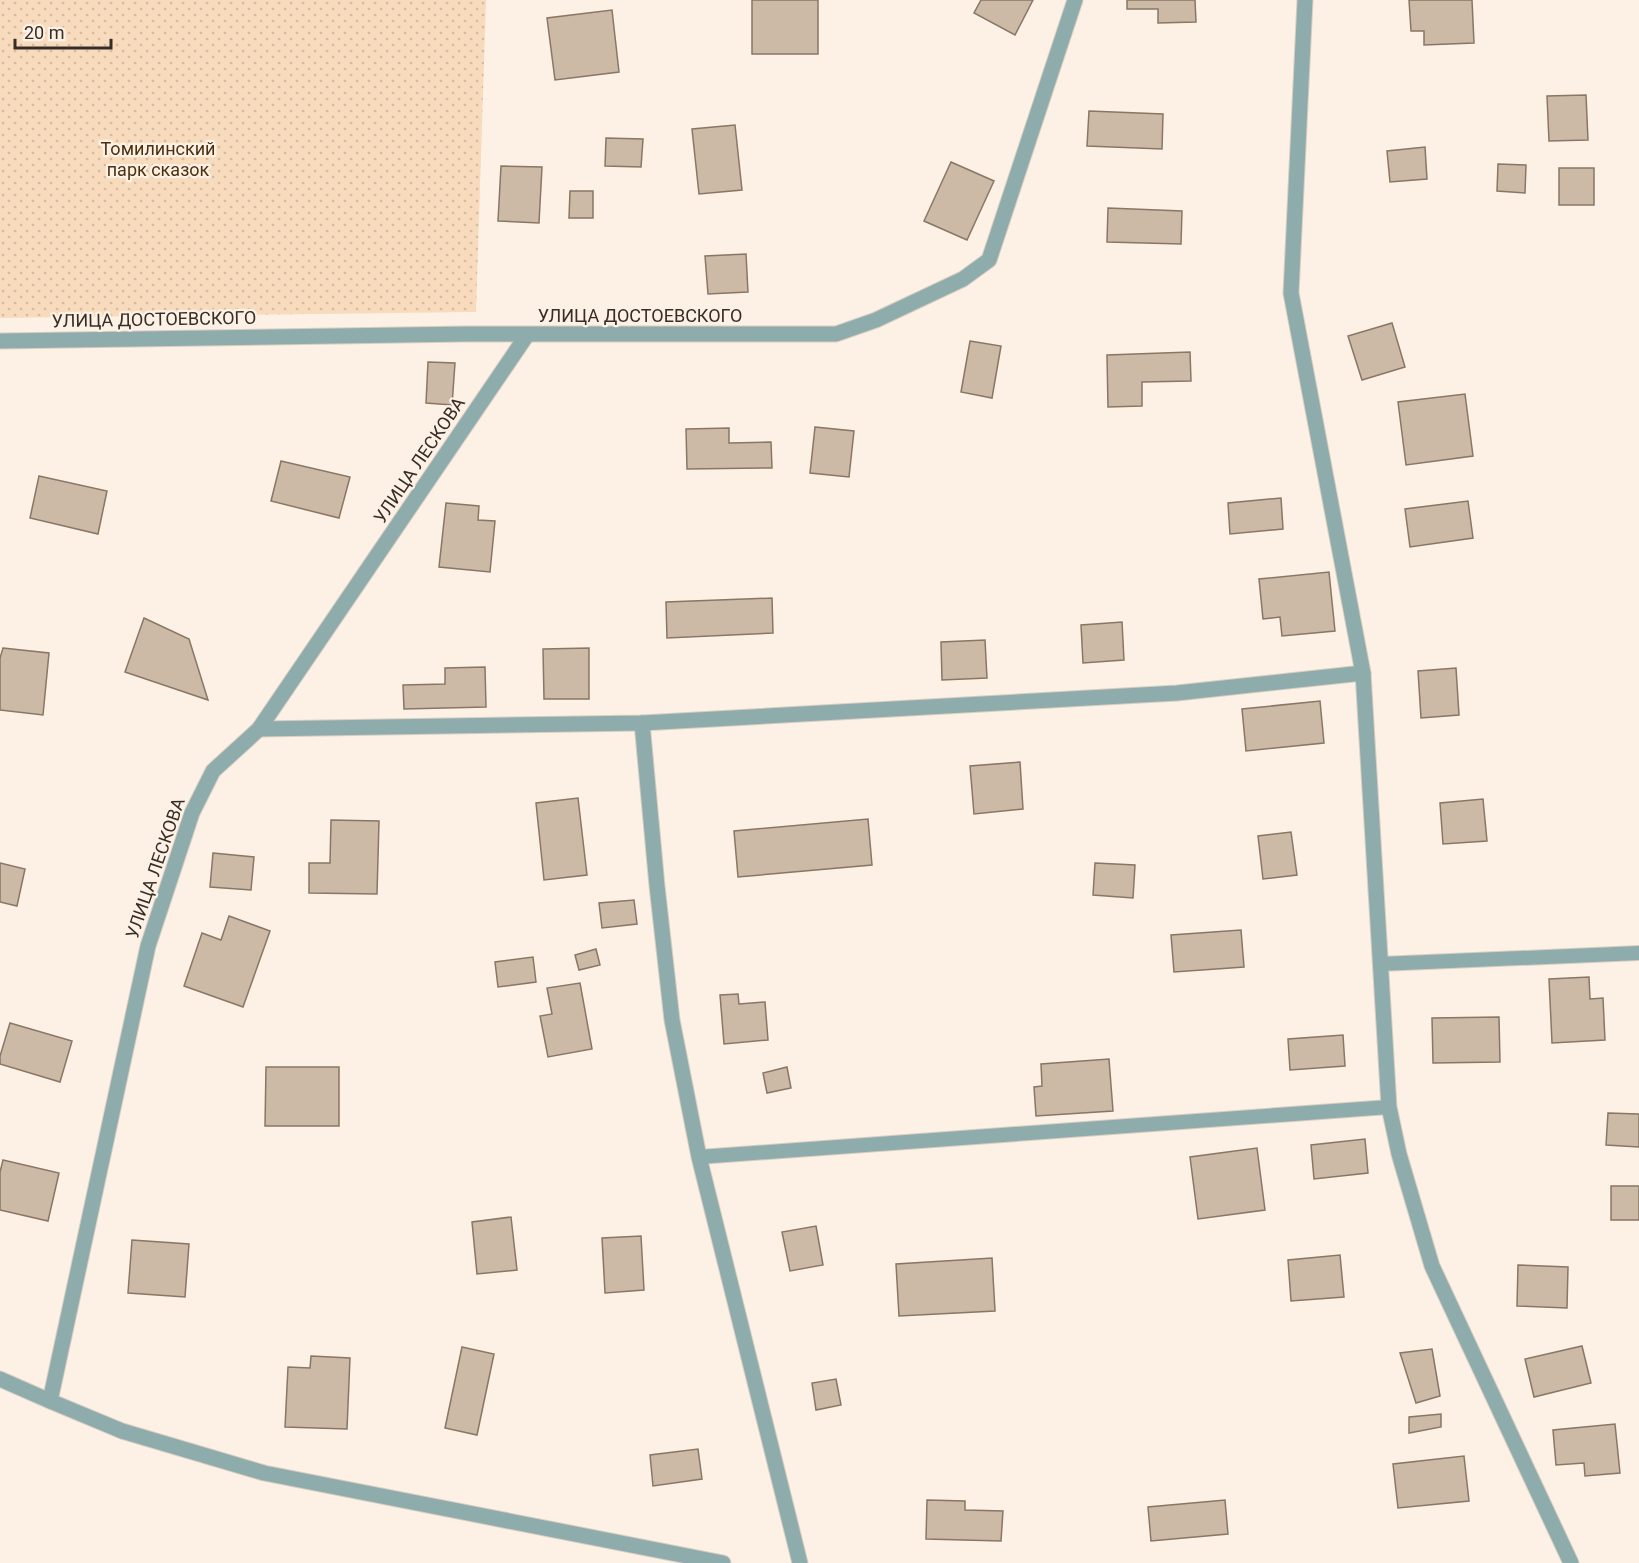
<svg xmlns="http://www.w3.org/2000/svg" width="1639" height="1563" viewBox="0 0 1639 1563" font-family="Roboto,sans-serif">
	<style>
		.grass { fill: url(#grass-dots) }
		.building { fill: #ccb9a6; stroke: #887765; stroke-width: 1.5 }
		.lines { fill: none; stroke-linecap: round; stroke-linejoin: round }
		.service-casing { stroke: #d9cec3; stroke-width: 16 }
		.minor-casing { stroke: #d9cec3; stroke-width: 17 }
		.service { stroke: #8facad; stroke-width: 14 }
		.minor { stroke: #8facad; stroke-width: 15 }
		.labels { text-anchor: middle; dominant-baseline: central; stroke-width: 4.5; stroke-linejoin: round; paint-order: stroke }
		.park-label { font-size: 18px; fill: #4c3110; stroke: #fdf1e5 }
		.street-label { font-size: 18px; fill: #352d26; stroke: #fdf1e5 }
	</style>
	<defs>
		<pattern id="grass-dots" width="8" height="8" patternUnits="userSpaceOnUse" patternTransform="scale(1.5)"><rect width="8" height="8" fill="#f8dbbc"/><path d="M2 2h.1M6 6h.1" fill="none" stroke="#d5bca1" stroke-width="1.8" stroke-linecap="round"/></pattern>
	</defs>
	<rect width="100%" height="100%" fill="#fdf1e5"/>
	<path class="grass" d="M 0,0 L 486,0 L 476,312 L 0,318 Z"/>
	<g class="building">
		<rect x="752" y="0" width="66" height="54"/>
		<path d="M 981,0 L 1033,0 L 1015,35 L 974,13 Z"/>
		<path d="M 1127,0 L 1195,0 L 1196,22 L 1158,23 L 1158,9 L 1127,9 Z"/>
		<path d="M 1409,0 L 1472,0 L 1474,43 L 1424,45 L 1424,31 L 1411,31 Z"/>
		<path d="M 612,10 L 619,72 L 555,80 L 547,18 Z"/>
		<path d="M 1586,95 L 1588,140 L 1549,141 L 1547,96 Z"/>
		<path d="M 1089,111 L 1163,114 L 1162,149 L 1087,146 Z"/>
		<path d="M 735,125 L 742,190 L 699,194 L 692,129 Z"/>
		<path d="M 606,138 L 643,139 L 641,167 L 605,166 Z"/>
		<path d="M 1425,147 L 1427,179 L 1390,182 L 1387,151 Z"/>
		<path d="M 951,162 L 994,181 L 967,240 L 924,221 Z"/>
		<path d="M 1498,164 L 1526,165 L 1525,193 L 1497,191 Z"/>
		<path d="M 501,166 L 542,167 L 539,223 L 498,221 Z"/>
		<rect x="1559" y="168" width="35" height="37"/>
		<path d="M 570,191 L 593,191 L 593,218 L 569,218 Z"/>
		<path d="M 1108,208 L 1182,211 L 1181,244 L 1107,242 Z"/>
		<path d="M 746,254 L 748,292 L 708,294 L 705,256 Z"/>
		<path d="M 1392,323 L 1405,367 L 1362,380 L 1348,336 Z"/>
		<path d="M 970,341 L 1001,346 L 992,398 L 961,392 Z"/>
		<path d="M 1190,352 L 1191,381 L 1142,382 L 1142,406 L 1108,407 L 1107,355 Z"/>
		<path d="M 428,362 L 455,363 L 452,405 L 426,403 Z"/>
		<path d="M 1465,394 L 1473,456 L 1406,465 L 1398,402 Z"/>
		<path d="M 815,427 L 854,431 L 849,477 L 810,473 Z"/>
		<path d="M 729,428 L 729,443 L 771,442 L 772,468 L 687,469 L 686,429 Z"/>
		<path d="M 281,461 L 350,477 L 339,518 L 271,501 Z"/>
		<path d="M 39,476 L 107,491 L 98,534 L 30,518 Z"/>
		<path d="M 1281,498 L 1283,529 L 1230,534 L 1228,503 Z"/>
		<path d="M 1468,501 L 1473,538 L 1410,547 L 1405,509 Z"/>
		<path d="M 446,503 L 479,506 L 478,520 L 495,521 L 490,572 L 439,567 Z"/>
		<path d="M 1329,572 L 1335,631 L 1282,636 L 1280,617 L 1263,619 L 1259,579 Z"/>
		<path d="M 772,598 L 773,633 L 667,638 L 666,602 Z"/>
		<path d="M 144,618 L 189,639 L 208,700 L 125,672 Z"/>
		<path d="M 1122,622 L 1124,660 L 1083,663 L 1081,625 Z"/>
		<path d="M 985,640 L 987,678 L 942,680 L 941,642 Z"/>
		<path d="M 3,648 L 49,653 L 43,715 L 0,710 L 0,658 Z"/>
		<path d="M 589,648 L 589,699 L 544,699 L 543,649 Z"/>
		<path d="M 485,667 L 486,707 L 404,709 L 403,685 L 445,684 L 445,668 Z"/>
		<path d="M 1456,668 L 1459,715 L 1421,718 L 1418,671 Z"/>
		<path d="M 1320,701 L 1324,743 L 1246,751 L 1242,709 Z"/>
		<path d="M 1020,762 L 1023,809 L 974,814 L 970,766 Z"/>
		<path d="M 578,798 L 587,875 L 544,880 L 536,803 Z"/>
		<path d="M 1483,799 L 1487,841 L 1443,844 L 1440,803 Z"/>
		<path d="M 868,819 L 872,865 L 738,877 L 734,831 Z"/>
		<path d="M 331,820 L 379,821 L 377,894 L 309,893 L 309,863 L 330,863 Z"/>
		<path d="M 1291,832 L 1297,875 L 1263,879 L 1258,836 Z"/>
		<path d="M 213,853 L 254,857 L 251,890 L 210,887 Z"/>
		<path d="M 0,863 L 25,869 L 17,906 L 0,902 Z"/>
		<path d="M 1095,863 L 1135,865 L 1133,898 L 1093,895 Z"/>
		<path d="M 634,900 L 637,924 L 602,928 L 599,903 Z"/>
		<path d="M 229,916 L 270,931 L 243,1007 L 184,986 L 202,933 L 221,940 Z"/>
		<path d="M 1241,930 L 1244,967 L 1174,972 L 1171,935 Z"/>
		<path d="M 596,949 L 600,965 L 579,970 L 575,955 Z"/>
		<path d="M 533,957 L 536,982 L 498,987 L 495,962 Z"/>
		<path d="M 1589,977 L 1590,999 L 1603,998 L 1605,1040 L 1552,1043 L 1549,979 Z"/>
		<path d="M 580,983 L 592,1049 L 548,1057 L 540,1016 L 552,1014 L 547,988 Z"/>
		<path d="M 738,994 L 739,1004 L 765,1002 L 768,1040 L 724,1044 L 720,995 Z"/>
		<path d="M 1499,1017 L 1500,1062 L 1433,1063 L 1432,1018 Z"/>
		<path d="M 10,1023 L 72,1041 L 60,1082 L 0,1064 L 0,1056 Z"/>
		<path d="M 1343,1035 L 1345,1066 L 1290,1070 L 1288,1039 Z"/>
		<path d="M 1109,1059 L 1113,1111 L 1036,1116 L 1034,1087 L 1042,1086 L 1041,1064 Z"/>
		<path d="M 266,1067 L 339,1067 L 339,1126 L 265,1126 Z"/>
		<path d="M 787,1067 L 791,1088 L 767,1093 L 763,1073 Z"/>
		<path d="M 1608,1113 L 1639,1114 L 1639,1147 L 1606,1145 Z"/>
		<path d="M 1365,1139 L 1368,1173 L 1314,1179 L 1311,1145 Z"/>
		<path d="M 1257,1148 L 1265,1210 L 1198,1219 L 1190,1157 Z"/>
		<path d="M 3,1160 L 59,1173 L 48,1221 L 0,1210 L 0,1172 Z"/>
		<rect x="1611" y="1186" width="28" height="34"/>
		<path d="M 511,1217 L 517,1270 L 477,1274 L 472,1222 Z"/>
		<path d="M 816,1226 L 823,1265 L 790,1271 L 782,1232 Z"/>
		<path d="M 641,1236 L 644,1290 L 605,1293 L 602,1238 Z"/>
		<path d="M 132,1240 L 189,1244 L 185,1297 L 128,1293 Z"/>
		<path d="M 1340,1255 L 1344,1297 L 1291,1301 L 1288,1260 Z"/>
		<path d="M 992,1258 L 995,1311 L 899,1316 L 896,1264 Z"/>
		<path d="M 1518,1265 L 1568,1267 L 1567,1308 L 1517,1306 Z"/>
		<path d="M 1582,1346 L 1591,1383 L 1534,1397 L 1525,1359 Z"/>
		<path d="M 462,1347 L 494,1354 L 477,1435 L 445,1428 Z"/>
		<path d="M 1432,1349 L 1440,1396 L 1416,1403 L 1400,1353 Z"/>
		<path d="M 311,1356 L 350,1358 L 347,1429 L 285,1427 L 288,1367 L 310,1368 Z"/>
		<path d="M 836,1379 L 841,1405 L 816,1410 L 812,1383 Z"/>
		<path d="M 1441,1414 L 1441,1427 L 1409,1433 L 1409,1417 Z"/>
		<path d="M 1615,1424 L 1620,1473 L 1585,1476 L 1584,1463 L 1556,1465 L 1553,1430 Z"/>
		<path d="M 698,1449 L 702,1479 L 653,1486 L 650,1455 Z"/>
		<path d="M 1464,1456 L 1469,1501 L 1398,1508 L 1393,1464 Z"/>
		<path d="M 927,1500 L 965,1501 L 965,1510 L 1003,1511 L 1001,1541 L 926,1539 Z"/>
		<path d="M 1225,1500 L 1228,1534 L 1151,1541 L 1148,1507 Z"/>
	</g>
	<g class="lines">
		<defs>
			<g id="service">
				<path d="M 1380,964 L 1639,953"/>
				<path d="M 699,1157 L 1389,1107"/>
			</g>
			<g id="minor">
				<path d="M 1305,0 L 1291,293 L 1363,673"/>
				<path d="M 0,341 L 466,334 L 836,334 L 876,320 L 963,279 L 989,260 L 1075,0"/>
				<path d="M 642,723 L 657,886 L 672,1020 L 699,1157 L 800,1563"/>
				<path d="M 259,729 L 642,723 L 1177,693 L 1363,673 L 1389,1107 L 1399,1154 L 1432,1266 L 1571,1563"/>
				<path d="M 0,1379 L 50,1401 L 122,1431 L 264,1473 L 723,1563"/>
				<path d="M 50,1401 L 148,946 L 192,813 L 213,771 L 259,729 L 527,335"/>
			</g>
		</defs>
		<use href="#service" class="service-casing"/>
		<use href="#minor" class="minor-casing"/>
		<use href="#service" class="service"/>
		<use href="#minor" class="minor"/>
	</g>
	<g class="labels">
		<g class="park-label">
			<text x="158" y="148">Томилинский<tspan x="158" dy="21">парк сказок</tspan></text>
		</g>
		<g class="street-label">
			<text x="640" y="315">УЛИЦА ДОСТОЕВСКОГО</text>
			<text transform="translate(154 319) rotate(-1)">УЛИЦА ДОСТОЕВСКОГО</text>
			<text transform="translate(419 460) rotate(-56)">УЛИЦА ЛЕСКОВА</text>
			<text transform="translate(155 868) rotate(-71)">УЛИЦА ЛЕСКОВА</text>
		</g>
	</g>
	<path d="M15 39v9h96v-9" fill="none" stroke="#352d26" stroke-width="3"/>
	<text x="24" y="39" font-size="18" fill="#352d26" stroke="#fdf1e5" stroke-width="4.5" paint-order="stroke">20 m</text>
</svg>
